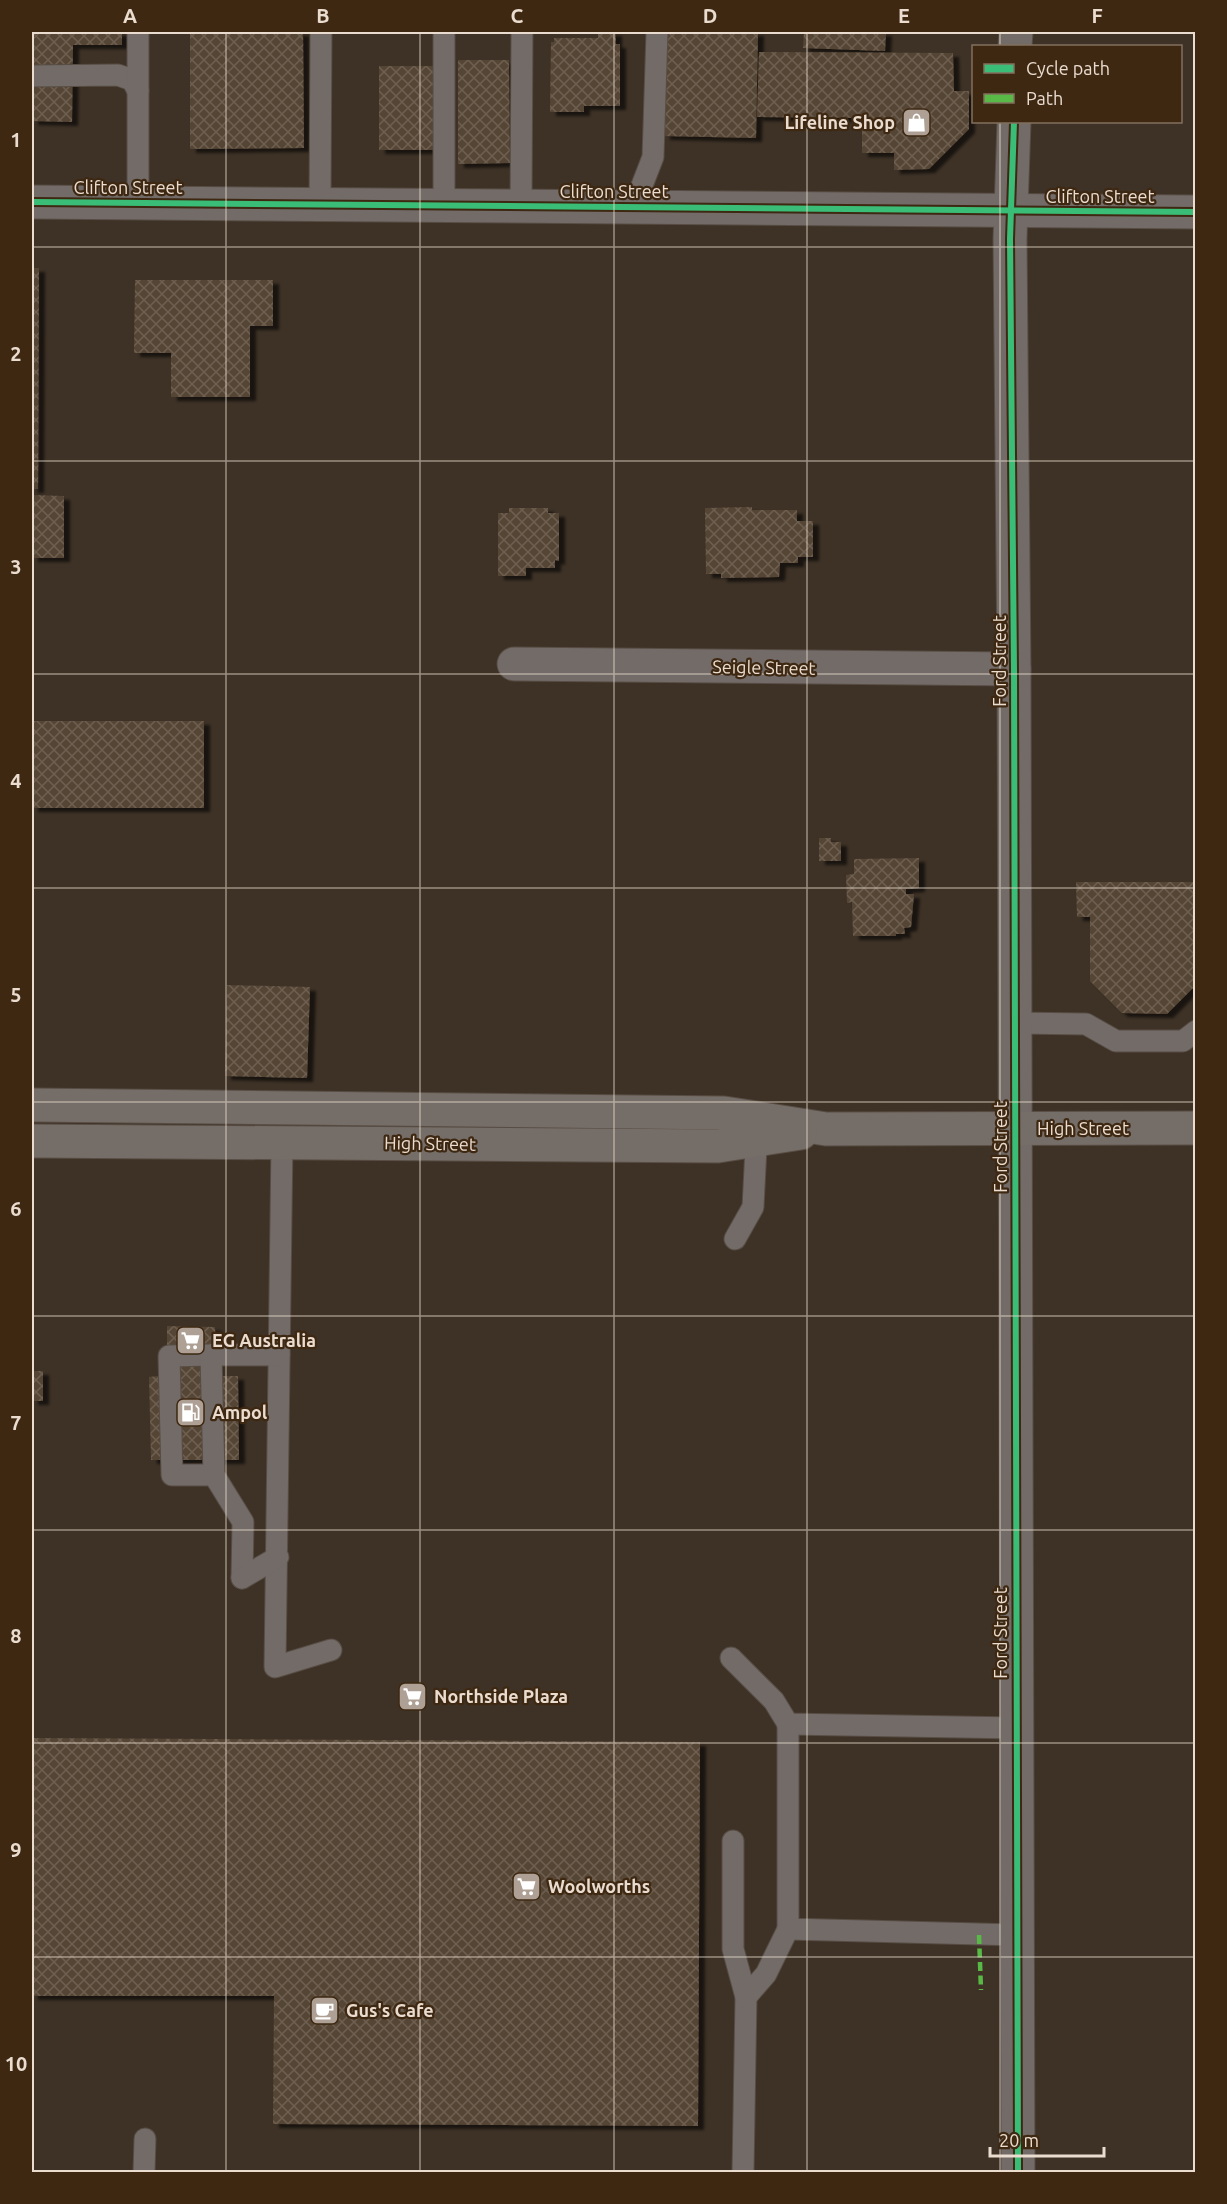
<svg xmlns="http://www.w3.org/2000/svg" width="1227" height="2204" viewBox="0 0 1227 2204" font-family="Ubuntu,sans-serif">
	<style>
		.building { fill: url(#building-cross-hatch); filter: url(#shadow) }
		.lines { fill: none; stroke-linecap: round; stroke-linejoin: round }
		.lane-casing { stroke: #584d44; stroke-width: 23 }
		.street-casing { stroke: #584d44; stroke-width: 35 }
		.secondary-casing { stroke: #584d44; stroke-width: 35 }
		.lane { stroke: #726b68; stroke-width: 21 }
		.street { stroke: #726b68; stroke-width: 33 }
		.secondary { stroke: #756d67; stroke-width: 33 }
		.quiet { stroke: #58b947; stroke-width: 4.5; stroke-dasharray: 9 4.5; stroke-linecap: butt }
		.cycleway-casing { stroke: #3e2812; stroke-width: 10 }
		.cycleway { stroke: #3abd76; stroke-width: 6 }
		.grid { fill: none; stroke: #eadccf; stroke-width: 1.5; stroke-opacity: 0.55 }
		.labels { text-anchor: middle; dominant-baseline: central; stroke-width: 4.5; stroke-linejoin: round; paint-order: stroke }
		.poi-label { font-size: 18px; font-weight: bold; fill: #eadccf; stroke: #3e2812; text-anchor: start }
		.street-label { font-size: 18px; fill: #eadccf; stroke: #3e2812 }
		.neatline { fill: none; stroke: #eadccf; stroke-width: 2 }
		.grid-label { font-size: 20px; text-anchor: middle; font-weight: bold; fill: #eadccf }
	</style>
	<defs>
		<pattern id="building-cross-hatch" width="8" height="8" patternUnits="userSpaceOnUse" patternTransform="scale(1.5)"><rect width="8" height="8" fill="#554535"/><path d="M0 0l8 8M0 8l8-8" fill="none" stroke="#6e5f51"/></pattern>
		<filter id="shadow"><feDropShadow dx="6" dy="4" stdDeviation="1.5" flood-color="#0009"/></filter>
	</defs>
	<rect width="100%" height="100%" fill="#3e3226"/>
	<g class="building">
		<path d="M 32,32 L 122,32 L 122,45 L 73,45 L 72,122 L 32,121 Z"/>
		<path d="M 190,32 L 303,32 L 304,148 L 190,149 Z"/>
		<path d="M 598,32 L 616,32 L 616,44 L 620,44 L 620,106 L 584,106 L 584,112 L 550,112 L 551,42 L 554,42 L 554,38 L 598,38 Z"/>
		<path d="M 666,32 L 758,32 L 756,138 L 664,136 Z"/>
		<path d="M 804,32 L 886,32 L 885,51 L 803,48 Z"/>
		<path d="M 759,52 L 953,53 L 954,91 L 969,91 L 969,129 L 929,169 L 894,170 L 894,153 L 862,153 L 862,118 L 757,117 Z"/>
		<path d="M 458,60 L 509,60 L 510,163 L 458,164 Z"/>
		<rect x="379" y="66" width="57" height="84"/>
		<path d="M 32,268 L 39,268 L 38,489 L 32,489 Z"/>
		<path d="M 135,280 L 273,280 L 273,326 L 250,326 L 250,397 L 171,397 L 171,353 L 134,353 Z"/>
		<path d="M 32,495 L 64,496 L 64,558 L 32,558 Z"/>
		<path d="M 752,507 L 752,510 L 797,510 L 797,521 L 813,521 L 813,557 L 798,557 L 798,563 L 780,563 L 779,577 L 721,578 L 721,574 L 706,574 L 705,508 Z"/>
		<path d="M 509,508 L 548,508 L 548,513 L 559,513 L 559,561 L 555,560 L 555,568 L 526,568 L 526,576 L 498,576 L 498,513 L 509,513 Z"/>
		<rect x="32" y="721" width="172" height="87"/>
		<path d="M 819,838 L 831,838 L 831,842 L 841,842 L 841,861 L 819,861 Z"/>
		<path d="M 919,858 L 919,888 L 906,889 L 906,894 L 914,894 L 911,927 L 904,928 L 905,934 L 896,934 L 896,936 L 853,936 L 852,902 L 847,903 L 846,875 L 854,874 L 854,859 Z"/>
		<path d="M 1076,882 L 1196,882 L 1196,985 L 1167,1014 L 1122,1013 L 1090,981 L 1090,917 L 1077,917 Z"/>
		<path d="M 227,985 L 310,987 L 307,1078 L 225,1076 Z"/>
		<path d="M 167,1326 L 215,1327 L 216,1376 L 238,1376 L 239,1460 L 151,1460 L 149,1377 L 167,1375 Z"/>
		<rect x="32" y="1371" width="11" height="30"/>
		<path d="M 32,1738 L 700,1742 L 698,2126 L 273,2124 L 274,1996 L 32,1996 Z"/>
	</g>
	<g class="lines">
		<defs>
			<g id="lane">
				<path d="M 32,76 L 118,75 L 132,80 L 138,91"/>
				<path d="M 138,202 L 138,32"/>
				<path d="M 320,204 L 321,32"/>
				<path d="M 444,205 L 444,32"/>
				<path d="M 521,206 L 522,32"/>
				<path d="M 634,206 L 653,157 L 657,32"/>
				<path d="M 1015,1023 L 1086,1024 L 1116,1041 L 1183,1041 L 1196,1031"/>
				<path d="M 282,1142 L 275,1667 L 331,1650"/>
				<path d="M 735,1239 L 753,1207 L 757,1128"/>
				<path d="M 211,1355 L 169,1356 L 172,1475 L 214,1475"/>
				<path d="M 242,1578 L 243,1522 L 214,1475 L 211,1355 L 279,1355"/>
				<path d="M 242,1578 L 278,1557"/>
				<path d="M 731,1658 L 774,1701 L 788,1724 L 1016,1728"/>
				<path d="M 788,1724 L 788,1929 L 1018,1935"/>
				<path d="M 733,1841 L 733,1949 L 746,1997 L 743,2172"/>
				<path d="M 746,1997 L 766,1974 L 788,1929"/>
				<path d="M 144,2172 L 145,2139"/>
			</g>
			<g id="street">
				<path d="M 1015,46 L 1016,32"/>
				<path d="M 1014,122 L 1010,239 L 1014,669 L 1018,2172"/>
				<path d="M 32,202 L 1196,212"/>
				<path d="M 514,664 L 1014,669"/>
			</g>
			<g id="secondary">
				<path d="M 32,1105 L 724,1113 L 826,1129 L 1196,1128"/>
				<path d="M 32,1141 L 718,1146 L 801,1133"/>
			</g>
		</defs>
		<use href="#lane" class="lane-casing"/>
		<use href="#street" class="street-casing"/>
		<use href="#secondary" class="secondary-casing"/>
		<use href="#lane" class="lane"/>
		<use href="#street" class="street"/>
		<use href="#secondary" class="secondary"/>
		<path class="quiet" d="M 979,1935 L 981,1990"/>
		<defs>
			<g id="cycleway">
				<path d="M 1014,122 L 1010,239 L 1014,669 L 1018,2172"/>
				<path d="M 32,202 L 1196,212"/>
			</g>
		</defs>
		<use href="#cycleway" class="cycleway-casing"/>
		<use href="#cycleway" class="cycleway"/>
	</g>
	<path class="grid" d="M 226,32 L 226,2172M 420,32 L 420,2172M 614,32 L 614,2172M 807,32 L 807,2172M 1000,32 L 1000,46M 1000,122 L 1000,2172M 32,247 L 1196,247M 32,461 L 1196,461M 32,674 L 1196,674M 32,888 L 1196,888M 32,1102 L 1196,1102M 32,1316 L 1196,1316M 32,1530 L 1196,1530M 32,1743 L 1196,1743M 32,1957 L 1196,1957"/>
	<defs>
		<symbol id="shop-square" viewBox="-11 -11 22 22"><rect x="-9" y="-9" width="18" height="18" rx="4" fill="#aea094" stroke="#3e2812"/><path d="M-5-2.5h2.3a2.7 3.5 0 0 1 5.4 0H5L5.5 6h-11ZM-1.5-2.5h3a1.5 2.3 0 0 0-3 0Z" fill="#fff"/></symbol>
		<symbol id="supermarket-square" viewBox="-11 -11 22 22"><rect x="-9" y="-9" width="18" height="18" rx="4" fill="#aea094" stroke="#3e2812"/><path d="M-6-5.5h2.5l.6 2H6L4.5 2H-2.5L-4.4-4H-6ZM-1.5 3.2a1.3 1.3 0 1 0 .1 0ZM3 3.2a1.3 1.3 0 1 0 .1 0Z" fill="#fff"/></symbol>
		<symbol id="fuel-square" viewBox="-11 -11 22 22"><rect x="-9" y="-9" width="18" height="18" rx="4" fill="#aea094" stroke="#3e2812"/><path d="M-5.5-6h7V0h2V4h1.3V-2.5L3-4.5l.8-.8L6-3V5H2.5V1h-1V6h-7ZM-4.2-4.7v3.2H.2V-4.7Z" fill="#fff"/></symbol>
		<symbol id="cafe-square" viewBox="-11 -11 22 22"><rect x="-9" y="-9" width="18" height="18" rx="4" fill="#aea094" stroke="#3e2812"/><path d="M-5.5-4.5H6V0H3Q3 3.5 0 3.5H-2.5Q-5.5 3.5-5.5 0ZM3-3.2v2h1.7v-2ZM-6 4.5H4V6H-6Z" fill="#fff"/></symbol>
	</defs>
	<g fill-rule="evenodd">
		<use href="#shop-square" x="900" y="106" width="33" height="33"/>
		<use href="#supermarket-square" x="174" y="1324" width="33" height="33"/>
		<use href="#fuel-square" x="174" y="1396" width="33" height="33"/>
		<use href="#supermarket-square" x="396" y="1680" width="33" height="33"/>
		<use href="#supermarket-square" x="510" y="1870" width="33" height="33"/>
		<use href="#cafe-square" x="308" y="1994" width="33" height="33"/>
	</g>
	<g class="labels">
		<g class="poi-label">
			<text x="895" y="122" text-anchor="end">Lifeline Shop</text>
			<text x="212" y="1340">EG Australia</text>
			<text x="212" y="1412">Ampol</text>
			<text x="434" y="1696">Northside Plaza</text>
			<text x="548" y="1886">Woolworths</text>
			<text x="346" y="2010">Gus's Cafe</text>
		</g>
		<g class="street-label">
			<text x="128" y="187">Clifton Street</text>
			<text x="614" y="191">Clifton Street</text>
			<text x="1100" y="196">Clifton Street</text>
			<text transform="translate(999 661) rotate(-90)">Ford Street</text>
			<text transform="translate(764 667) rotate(1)">Seigle Street</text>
			<text x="1083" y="1128">High Street</text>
			<text transform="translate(430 1143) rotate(1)">High Street</text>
			<text transform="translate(1000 1147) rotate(-90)">Ford Street</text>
			<text transform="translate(1000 1633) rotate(-90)">Ford Street</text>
		</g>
	</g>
	<rect width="1227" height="2204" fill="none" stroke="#3e2812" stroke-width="66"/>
	<rect x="972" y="45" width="210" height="78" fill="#3e2812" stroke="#83705e" stroke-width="1.5"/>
	<rect x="984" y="64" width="30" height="9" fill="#3abd76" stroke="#83705e" stroke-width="1.5"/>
	<text x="1026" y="75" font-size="18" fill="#eadccf">Cycle path</text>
	<rect x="984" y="94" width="30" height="9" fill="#58b947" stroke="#83705e" stroke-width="1.5"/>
	<text x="1026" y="105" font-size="18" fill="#eadccf">Path</text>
	<path d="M990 2147v9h114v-9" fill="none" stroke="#eadccf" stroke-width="3"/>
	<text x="999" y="2147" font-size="18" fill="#eadccf" stroke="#3e2812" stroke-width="4.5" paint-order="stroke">20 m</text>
	<rect x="33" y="33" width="1161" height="2138" class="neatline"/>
	<g class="grid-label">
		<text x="130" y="23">A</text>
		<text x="323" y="23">B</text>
		<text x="517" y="23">C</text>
		<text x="710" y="23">D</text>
		<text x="904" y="23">E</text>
		<text x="1097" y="23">F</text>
		<text x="16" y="147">1</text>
		<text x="16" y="361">2</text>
		<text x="16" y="574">3</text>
		<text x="16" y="788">4</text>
		<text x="16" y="1002">5</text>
		<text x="16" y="1216">6</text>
		<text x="16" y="1430">7</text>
		<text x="16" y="1643">8</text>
		<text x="16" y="1857">9</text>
		<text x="16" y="2071">10</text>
	</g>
</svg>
